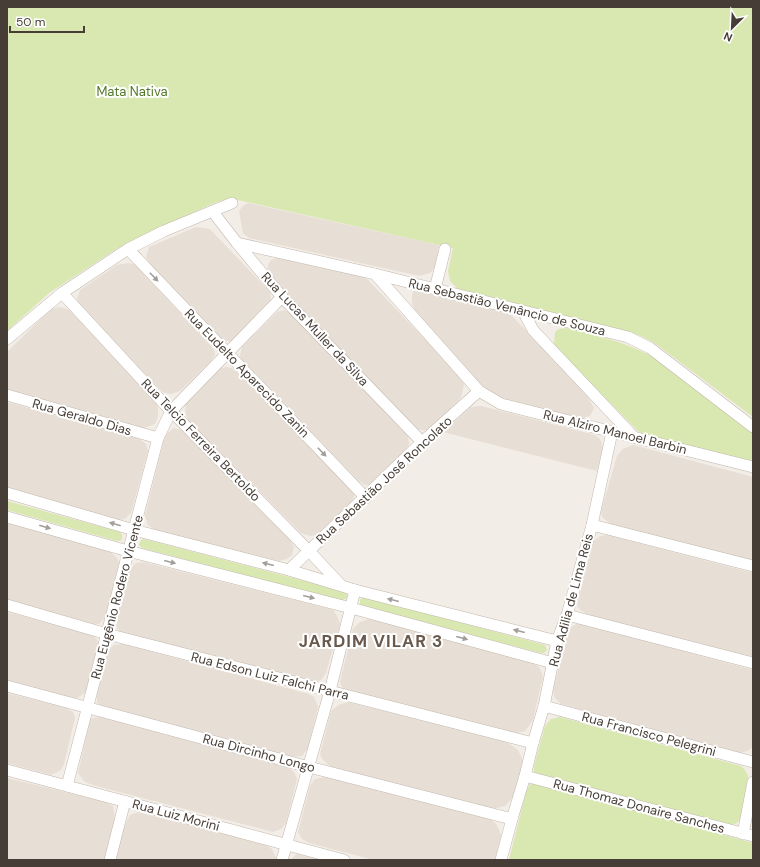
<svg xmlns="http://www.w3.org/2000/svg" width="760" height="867" viewBox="0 0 760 867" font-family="'DM Sans',sans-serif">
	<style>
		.residential { fill: #e7ded5 }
		.green { fill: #d8e8b0 }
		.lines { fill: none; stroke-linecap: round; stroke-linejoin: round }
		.minor-casing { stroke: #c2b7ac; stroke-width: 12 }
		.minor { stroke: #fff; stroke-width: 11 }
		.oneway { fill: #a29e9a }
		.labels { text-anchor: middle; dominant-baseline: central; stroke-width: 4; stroke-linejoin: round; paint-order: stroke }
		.park-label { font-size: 13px; fill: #547829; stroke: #fff }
		.street-label { font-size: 13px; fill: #463d36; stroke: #fff }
		.district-label { font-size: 17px; font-weight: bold; letter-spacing: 1px; fill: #69594d; stroke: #fff }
	</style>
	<rect width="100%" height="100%" fill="#f3ede7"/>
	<g class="residential">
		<path d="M 248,203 L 439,245 L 435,267 L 430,273 L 419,276 L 249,238 L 243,233 L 239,211 L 243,206 Z"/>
		<path d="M 196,227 L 210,229 L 270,292 L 271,298 L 269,304 L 232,341 L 225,341 L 221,339 L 155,273 L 146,257 L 149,247 Z"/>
		<path d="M 277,258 L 351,274 L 362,276 L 368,280 L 461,377 L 464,384 L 461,398 L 427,430 L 421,430 L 415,428 L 281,288 L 267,271 L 268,265 L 271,260 Z"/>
		<path d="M 128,263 L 134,264 L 213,348 L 215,354 L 211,361 L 180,391 L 171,394 L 163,392 L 80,307 L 77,299 L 80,290 L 117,265 Z"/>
		<path d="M 414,290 L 501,311 L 511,315 L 585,392 L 594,408 L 590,416 L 582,418 L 573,417 L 505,399 L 492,394 L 480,384 L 415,310 L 412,304 L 412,295 Z"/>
		<path d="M 60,307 L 69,310 L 155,400 L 158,408 L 158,417 L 155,424 L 141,429 L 7,392 L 7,352 L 51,309 Z"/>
		<path d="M 284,310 L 292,314 L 408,436 L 409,444 L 406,451 L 373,484 L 365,485 L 359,481 L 243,362 L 240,356 L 242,347 L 277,312 Z"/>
		<path d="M 227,367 L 234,369 L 353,492 L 354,497 L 350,506 L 317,535 L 310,536 L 301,533 L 188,420 L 186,414 L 185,404 L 221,368 Z"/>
		<path d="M 7,402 L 139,439 L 146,444 L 148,451 L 131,513 L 125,519 L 119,520 L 7,487 Z"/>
		<path d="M 481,406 L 595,435 L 600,439 L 603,448 L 597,471 L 443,432 L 471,407 Z"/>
		<path d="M 174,428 L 182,430 L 289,539 L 294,547 L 292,555 L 287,559 L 279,561 L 156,531 L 148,525 L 145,516 L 165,435 Z"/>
		<path d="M 633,445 L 753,477 L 753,562 L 612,525 L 602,517 L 601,511 L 617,456 L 623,449 Z"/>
		<path d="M 7,521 L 109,551 L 117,558 L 120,566 L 105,618 L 99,624 L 94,624 L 7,600 Z"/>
		<path d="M 607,535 L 753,573 L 753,657 L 590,616 L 579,609 L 577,605 L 594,541 L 600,536 Z"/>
		<path d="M 143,562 L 333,610 L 337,616 L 340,624 L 326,673 L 321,680 L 312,683 L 127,635 L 118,630 L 116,625 L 129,570 L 136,563 Z"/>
		<path d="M 7,612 L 93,635 L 97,640 L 99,646 L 86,692 L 77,698 L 69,698 L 7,682 Z"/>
		<path d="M 369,619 L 529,661 L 539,667 L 543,676 L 533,720 L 525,731 L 511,734 L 343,689 L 340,682 L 353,629 L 360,622 Z"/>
		<path d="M 579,623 L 753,670 L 753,747 L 747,751 L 740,753 L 561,704 L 555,698 L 553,691 L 568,630 L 573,626 Z"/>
		<path d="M 123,644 L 309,694 L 314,697 L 318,707 L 308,748 L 302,756 L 289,757 L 104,708 L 97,703 L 97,693 L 109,649 L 114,645 Z"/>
		<path d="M 7,693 L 66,708 L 73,712 L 75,718 L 64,764 L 61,770 L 51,775 L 7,763 Z"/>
		<path d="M 347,702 L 505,741 L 518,750 L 523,761 L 513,797 L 505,806 L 493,809 L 333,769 L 323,760 L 320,754 L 331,711 L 339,705 Z"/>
		<path d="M 100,717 L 288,767 L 294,772 L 297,779 L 286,823 L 281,829 L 273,832 L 96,786 L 85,782 L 78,773 L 90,720 L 93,718 Z"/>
		<path d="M 325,777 L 490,819 L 497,825 L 501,835 L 495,860 L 374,860 L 309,843 L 302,839 L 298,832 L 310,786 L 315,779 Z"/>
		<path d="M 7,778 L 106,802 L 113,806 L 115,819 L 104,860 L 7,860 Z"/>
		<path d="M 138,812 L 264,844 L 272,849 L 276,858 L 276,860 L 115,860 L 120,839 L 126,823 L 130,815 Z"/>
		<path d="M 297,854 L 321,860 L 290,860 Z"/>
	</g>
	<g class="green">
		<path d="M 7,7 L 753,7 L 753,140 L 752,143 L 753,143 L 753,417 L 656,344 L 641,336 L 458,289 L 450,281 L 448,271 L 453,248 L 229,198 L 212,204 L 194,212 L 118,248 L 49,293 L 7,331 Z"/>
		<path d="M 567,328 C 599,336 630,343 658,360 L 753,432 L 753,462 L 650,436 L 639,432 L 561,353 L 554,344 L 555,332 L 559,329 Z"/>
		<path d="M 7,501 L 120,532 L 122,535 L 122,540 L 117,541 L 7,510 Z"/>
		<path d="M 144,539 L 343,591 L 347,595 L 347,598 L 341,601 L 142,548 L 139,545 L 141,540 Z"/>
		<path d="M 362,598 L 369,598 L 545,645 L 547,650 L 544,653 L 541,653 L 365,608 L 360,604 L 360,600 Z"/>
		<path d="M 560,717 L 741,766 L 745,770 L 748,776 L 742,816 L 737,823 L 729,826 L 540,777 L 534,772 L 534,766 L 545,726 L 551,719 Z"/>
		<path d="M 530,784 L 538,784 L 753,843 L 753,860 L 509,860 L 526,792 Z"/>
	</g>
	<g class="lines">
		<defs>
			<g id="minor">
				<path d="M 213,212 L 237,243 L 282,297 L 422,442"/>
				<path d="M 237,243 L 375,274 L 628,337 L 650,348 L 753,427"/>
				<path d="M 128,249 L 366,498"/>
				<path d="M 375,274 L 479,391 L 501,404 L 753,467"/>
				<path d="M 435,289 L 445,249"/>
				<path d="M 62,293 L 171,411 L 309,551 L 341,585"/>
				<path d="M 523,311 L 533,330 L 633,436"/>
				<path d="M 7,339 L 62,293 L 128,249 L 164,231 L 232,203"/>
				<path d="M 7,395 L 158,438"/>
				<path d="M 7,493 L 134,530 L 289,570 L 355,590 L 557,641"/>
				<path d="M 7,517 L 128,551 L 351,608 L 553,663"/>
				<path d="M 592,525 L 753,566"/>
				<path d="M 289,570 L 422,442 L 479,391"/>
				<path d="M 7,605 L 107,634 L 533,743"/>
				<path d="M 567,615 L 753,663"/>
				<path d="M 7,686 L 309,767 L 512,819"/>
				<path d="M 544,706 L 753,762"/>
				<path d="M 7,770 L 344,860"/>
				<path d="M 525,776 L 753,836"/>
				<path d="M 67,786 L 158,438 L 171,411 L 282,297"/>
				<path d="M 743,834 L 753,782"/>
				<path d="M 110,860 L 125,801"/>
				<path d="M 282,860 L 330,691 L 355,590"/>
				<path d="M 501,860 L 512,819 L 525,776 L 533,743 L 544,706 L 557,641 L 567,615 L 592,525 L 612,432"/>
			</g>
		</defs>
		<use href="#minor" class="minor-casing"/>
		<use href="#minor" class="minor"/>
	</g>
	<defs><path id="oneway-solid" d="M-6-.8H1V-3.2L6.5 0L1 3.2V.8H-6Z"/></defs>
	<g class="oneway">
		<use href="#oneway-solid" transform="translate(154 277) rotate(46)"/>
		<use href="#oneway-solid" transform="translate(322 452) rotate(46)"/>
		<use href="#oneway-solid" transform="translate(115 524) rotate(-164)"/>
		<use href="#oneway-solid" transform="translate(45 527) rotate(16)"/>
		<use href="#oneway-solid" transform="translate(170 562) rotate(14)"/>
		<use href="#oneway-solid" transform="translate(268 564) rotate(-166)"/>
		<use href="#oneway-solid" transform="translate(309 597) rotate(14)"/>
		<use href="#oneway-solid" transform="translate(393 600) rotate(-166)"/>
		<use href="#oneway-solid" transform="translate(519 631) rotate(-166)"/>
		<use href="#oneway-solid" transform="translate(462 638) rotate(15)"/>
	</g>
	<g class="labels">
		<g class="park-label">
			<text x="132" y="91">Mata Nativa</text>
		</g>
		<g class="street-label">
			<text transform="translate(507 307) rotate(14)">Rua Sebastião Venâncio de Souza</text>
			<text transform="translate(315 329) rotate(47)">Rua Lucas Muller da Silva</text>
			<text transform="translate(247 373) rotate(46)">Rua Eudelto Aparecido Zanin</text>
			<text transform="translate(82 417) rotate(16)">Rua Geraldo Dias</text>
			<text transform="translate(615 432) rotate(14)">Rua Alziro Manoel Barbin</text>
			<text transform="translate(201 440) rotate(46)">Rua Telcio Ferreira Bertoldo</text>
			<text transform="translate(384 480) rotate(-43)">Rua Sebastião José Roncolato</text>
			<text transform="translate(117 597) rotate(-75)">Rua Eugênio Rodero Vicente</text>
			<text transform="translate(571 600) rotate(-75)">Rua Adilia de Lima Reis</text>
			<text transform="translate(270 676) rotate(14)">Rua Edson Luiz Falchi Parra</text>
			<text transform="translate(649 734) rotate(15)">Rua Francisco Pelegrini</text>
			<text transform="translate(259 753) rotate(15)">Rua Dircinho Longo</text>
			<text transform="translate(639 806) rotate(15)">Rua Thomaz Donaire Sanches</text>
			<text transform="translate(176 815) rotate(15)">Rua Luiz Morini</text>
		</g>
		<g class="district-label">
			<text x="371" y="641">JARDIM VILAR 3</text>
		</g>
	</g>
	<rect width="760" height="867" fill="none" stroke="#463d36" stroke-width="16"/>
	<g transform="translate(732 28) rotate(204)" stroke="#ffffff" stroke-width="3" paint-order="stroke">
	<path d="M0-3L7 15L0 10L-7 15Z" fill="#463d36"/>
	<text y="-6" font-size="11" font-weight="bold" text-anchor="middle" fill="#463d36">N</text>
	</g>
	<path d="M10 26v6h74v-6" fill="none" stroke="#463d36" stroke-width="2"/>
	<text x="16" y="26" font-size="12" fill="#463d36" stroke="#ffffff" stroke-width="3" paint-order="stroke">50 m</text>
</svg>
